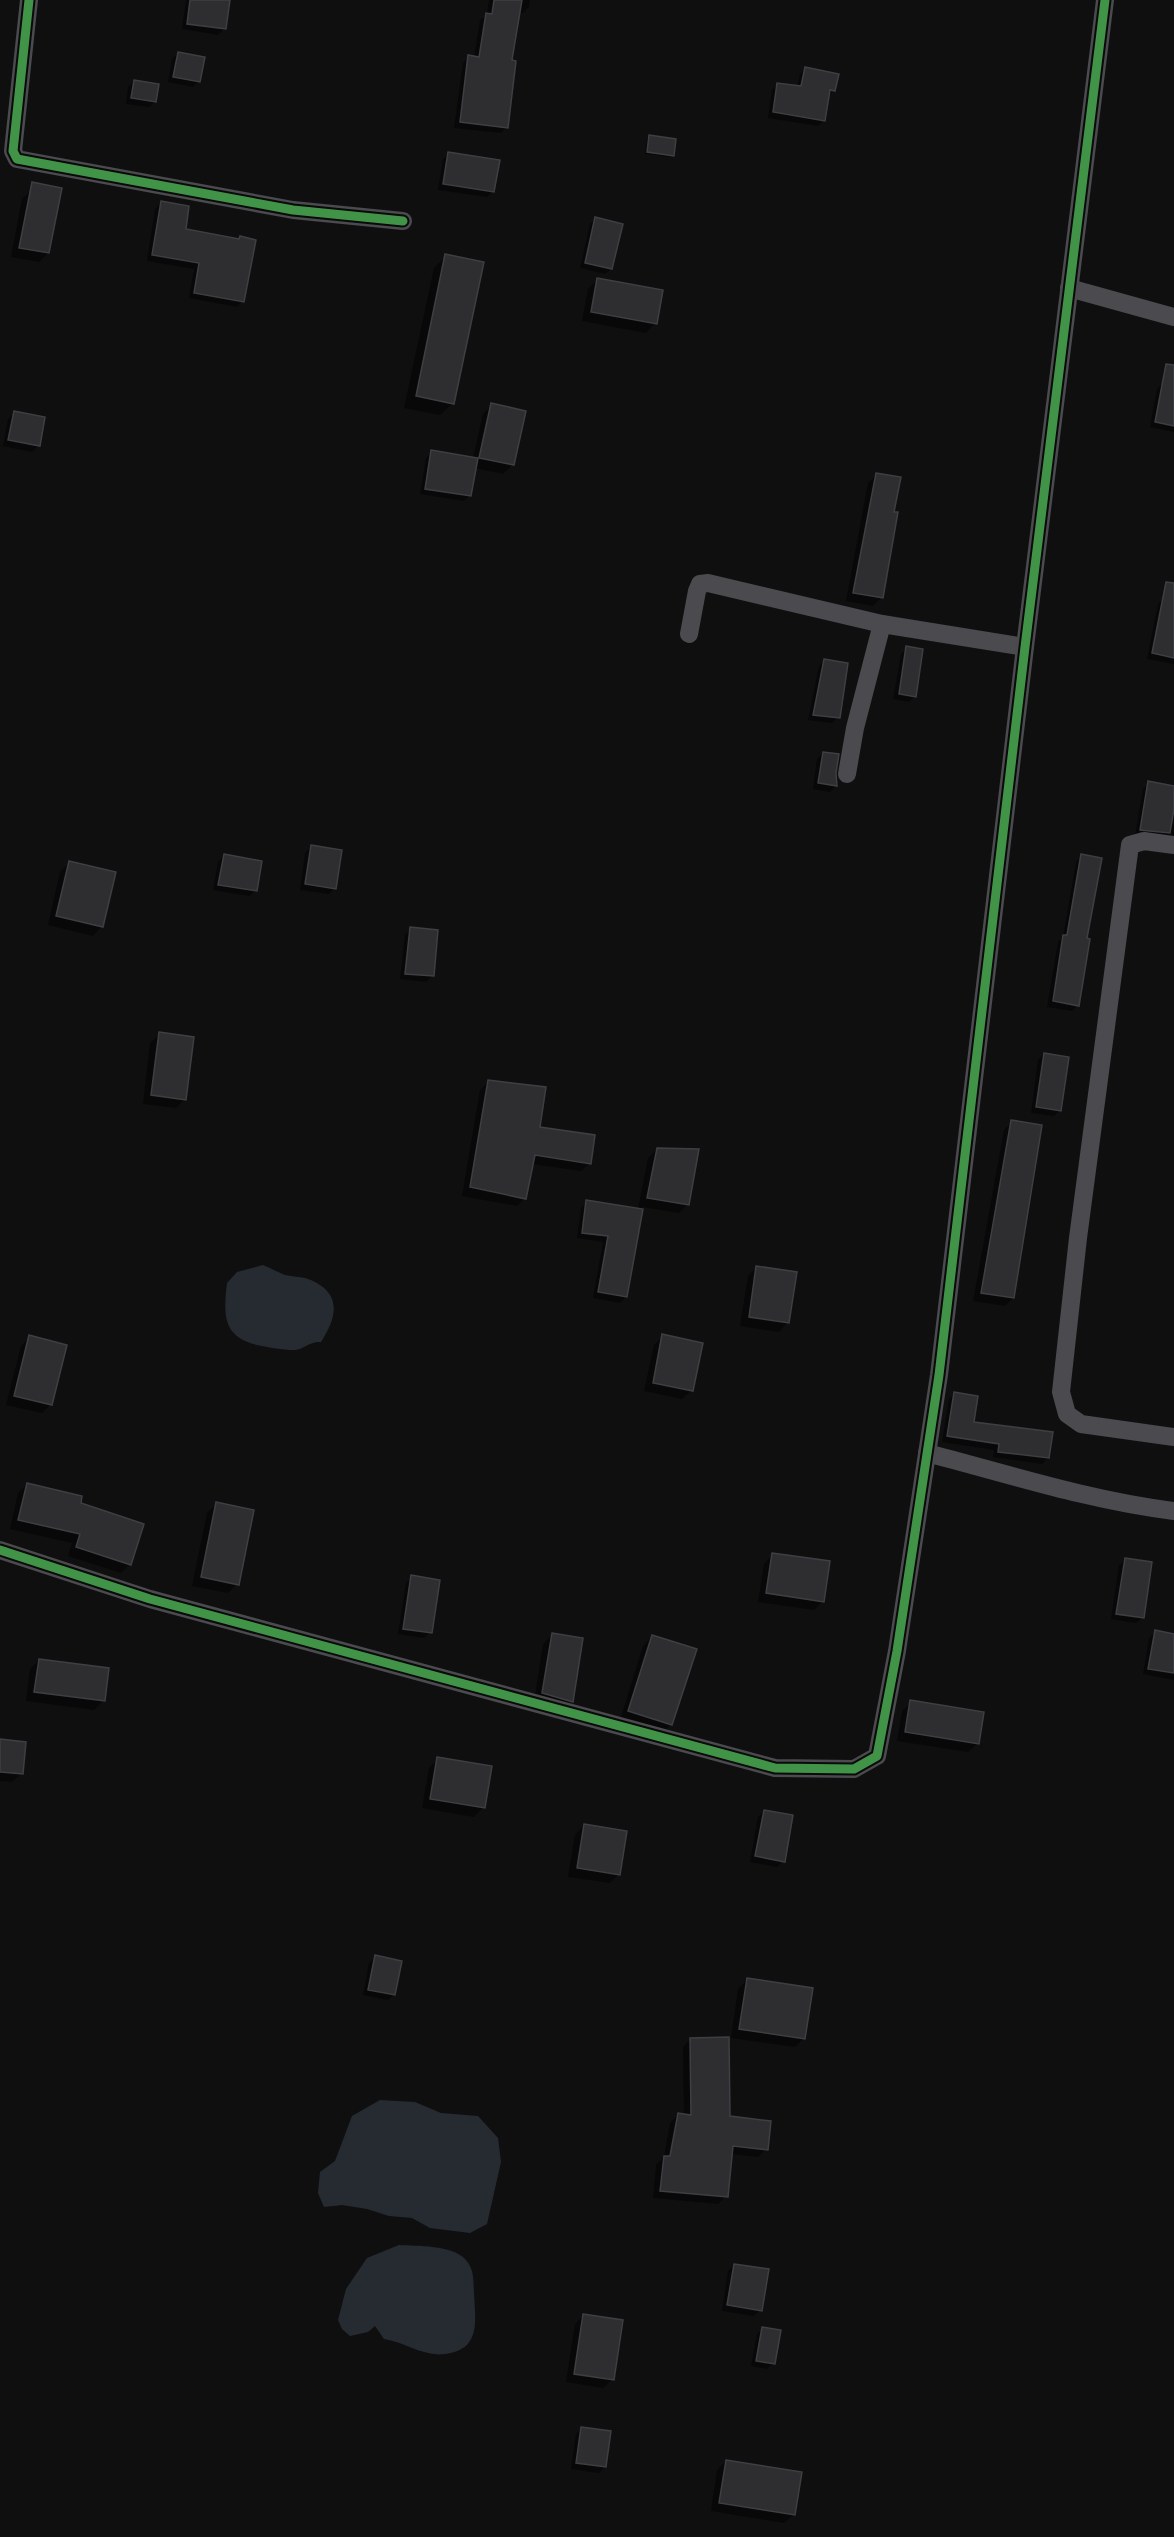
<svg xmlns="http://www.w3.org/2000/svg" width="1174" height="2537" viewBox="0 0 1174 2537" font-family="'Public Sans',sans-serif">
	<style>
		.water { fill: #262b32 }
		.shadow { fill: #0007 }
		.building { fill: #2e2e30; stroke: #3e3f44; stroke-width: 1.5 }
		.lines { fill: none; stroke-linecap: round; stroke-linejoin: round }
		.minor { stroke: #4a4a4f; stroke-width: 18 }
		.cycleway-casing { stroke: #0a0a0b; stroke-width: 13 }
		.cycleway { stroke: #419447; stroke-width: 9 }
	</style>
	<rect width="100%" height="100%" fill="#0f0f10"/>
	<g class="water">
		<path d="M 263,1265 C 271,1268 277,1272 285,1275 C 292,1277 300,1276 308,1279 C 342,1292 338,1316 321,1342 C 310,1341 304,1349 295,1350 C 285,1350 272,1348 262,1346 C 223,1339 223,1317 227,1283 L 237,1272 Z"/>
		<path d="M 380,2100 L 415,2102 L 441,2113 L 478,2116 L 498,2138 L 501,2162 L 487,2224 L 470,2233 L 430,2228 L 412,2218 L 389,2216 L 367,2209 L 342,2205 L 324,2207 L 318,2193 L 320,2172 L 335,2161 L 352,2116 Z"/>
		<path d="M 399,2245 C 417,2246 452,2245 465,2259 C 475,2270 473,2280 474,2293 C 475,2319 482,2350 445,2354 C 423,2357 405,2342 384,2339 L 375,2326 L 368,2332 L 350,2336 L 342,2329 L 338,2320 L 346,2289 L 367,2258 Z"/>
	</g>
	<g class="shadow">
		<path d="M 186,0 L 229,0 L 224,29 L 218,35 L 182,29 Z"/>
		<path d="M 489,0 L 530,0 L 529,7 L 523,13 L 518,13 L 511,62 L 507,127 L 501,133 L 454,128 L 463,63 L 469,57 L 474,58 L 480,20 L 487,15 Z"/>
		<path d="M 178,53 L 199,81 L 193,87 L 168,82 L 172,59 Z"/>
		<path d="M 806,68 L 834,90 L 828,96 L 824,120 L 818,126 L 768,118 L 772,90 L 778,84 L 797,87 L 800,74 Z"/>
		<path d="M 134,81 L 155,102 L 149,107 L 126,104 L 128,87 Z"/>
		<path d="M 649,137 L 672,155 L 670,157 L 645,154 L 647,139 Z"/>
		<path d="M 449,154 L 493,191 L 487,197 L 438,190 L 443,159 Z"/>
		<path d="M 36,185 L 48,253 L 39,262 L 11,257 L 22,199 Z"/>
		<path d="M 161,203 L 242,301 L 237,307 L 189,298 L 194,269 L 147,261 L 155,209 Z"/>
		<path d="M 595,219 L 611,269 L 605,274 L 580,268 L 590,224 Z"/>
		<path d="M 446,256 L 453,403 L 440,415 L 404,408 L 434,268 Z"/>
		<path d="M 598,279 L 655,323 L 646,333 L 582,321 L 588,289 Z"/>
		<path d="M 1163,383 L 1174,385 L 1174,432 L 1150,427 L 1157,389 Z"/>
		<path d="M 492,405 L 524,412 L 512,465 L 503,474 L 474,468 L 470,495 L 464,501 L 420,494 L 426,458 L 432,452 L 473,458 L 483,414 Z"/>
		<path d="M 14,413 L 44,419 L 38,446 L 32,452 L 3,446 L 8,419 Z"/>
		<path d="M 877,474 L 882,597 L 873,606 L 846,601 L 868,483 Z"/>
		<path d="M 1164,598 L 1174,600 L 1174,664 L 1147,659 L 1158,604 Z"/>
		<path d="M 907,648 L 915,696 L 909,702 L 893,699 L 901,654 Z"/>
		<path d="M 825,660 L 838,717 L 832,723 L 808,720 L 819,666 Z"/>
		<path d="M 823,753 L 834,773 L 836,786 L 830,792 L 813,789 L 817,759 Z"/>
		<path d="M 1149,783 L 1174,787 L 1174,837 L 1135,836 L 1143,789 Z"/>
		<path d="M 311,847 L 335,888 L 329,894 L 300,890 L 305,853 Z"/>
		<path d="M 224,856 L 255,891 L 249,896 L 213,890 L 218,862 Z"/>
		<path d="M 1082,856 L 1086,940 L 1078,1005 L 1072,1011 L 1047,1007 L 1058,942 L 1063,937 L 1076,862 Z"/>
		<path d="M 69,863 L 102,926 L 93,936 L 48,925 L 60,872 Z"/>
		<path d="M 411,929 L 432,976 L 426,982 L 400,979 L 405,935 Z"/>
		<path d="M 160,1034 L 185,1099 L 176,1108 L 143,1104 L 150,1043 Z"/>
		<path d="M 1044,1054 L 1060,1110 L 1054,1116 L 1031,1113 L 1038,1060 Z"/>
		<path d="M 489,1081 L 539,1128 L 590,1163 L 581,1171 L 532,1164 L 525,1198 L 517,1206 L 462,1196 L 480,1090 Z"/>
		<path d="M 1012,1122 L 1013,1298 L 1005,1306 L 973,1301 L 1004,1130 Z"/>
		<path d="M 657,1149 L 688,1204 L 679,1213 L 642,1207 L 626,1297 L 620,1303 L 593,1298 L 603,1242 L 577,1238 L 581,1208 L 587,1202 L 638,1209 L 648,1158 Z"/>
		<path d="M 757,1267 L 788,1322 L 779,1332 L 740,1326 L 748,1276 Z"/>
		<path d="M 663,1336 L 692,1390 L 682,1399 L 644,1391 L 654,1345 Z"/>
		<path d="M 30,1337 L 51,1404 L 42,1413 L 6,1405 L 21,1346 Z"/>
		<path d="M 955,1393 L 973,1423 L 1048,1458 L 1042,1464 L 993,1457 L 994,1450 L 942,1442 L 949,1399 Z"/>
		<path d="M 27,1484 L 130,1564 L 121,1573 L 68,1556 L 72,1543 L 10,1529 L 18,1493 Z"/>
		<path d="M 216,1504 L 237,1584 L 228,1593 L 192,1586 L 207,1513 Z"/>
		<path d="M 773,1554 L 823,1601 L 814,1610 L 758,1602 L 764,1564 Z"/>
		<path d="M 1125,1560 L 1142,1618 L 1136,1623 L 1111,1619 L 1119,1565 Z"/>
		<path d="M 412,1577 L 430,1632 L 424,1638 L 398,1634 L 406,1583 Z"/>
		<path d="M 1155,1632 L 1174,1635 L 1174,1680 L 1143,1674 L 1149,1638 Z"/>
		<path d="M 552,1635 L 571,1701 L 562,1710 L 534,1702 L 543,1644 Z"/>
		<path d="M 652,1636 L 671,1724 L 662,1734 L 620,1720 L 643,1646 Z"/>
		<path d="M 39,1660 L 108,1669 L 103,1701 L 94,1710 L 26,1701 L 30,1669 Z"/>
		<path d="M 911,1702 L 978,1743 L 968,1752 L 897,1741 L 902,1711 Z"/>
		<path d="M 0,1741 L 22,1773 L 12,1782 L 0,1781 Z"/>
		<path d="M 438,1759 L 484,1807 L 474,1817 L 422,1808 L 429,1768 Z"/>
		<path d="M 764,1811 L 783,1861 L 777,1867 L 750,1862 L 758,1817 Z"/>
		<path d="M 584,1825 L 619,1874 L 610,1883 L 568,1877 L 575,1835 Z"/>
		<path d="M 375,1957 L 394,1994 L 388,2000 L 363,1995 L 369,1963 Z"/>
		<path d="M 747,1980 L 804,2038 L 795,2047 L 731,2038 L 738,1989 Z"/>
		<path d="M 691,2039 L 729,2117 L 766,2149 L 758,2157 L 731,2154 L 726,2196 L 718,2204 L 653,2198 L 656,2165 L 664,2157 L 670,2123 L 678,2115 L 684,2116 L 683,2047 Z"/>
		<path d="M 734,2265 L 760,2310 L 754,2316 L 722,2311 L 728,2271 Z"/>
		<path d="M 584,2315 L 613,2379 L 603,2388 L 566,2382 L 575,2324 Z"/>
		<path d="M 763,2329 L 773,2363 L 767,2369 L 751,2366 L 757,2334 Z"/>
		<path d="M 582,2428 L 605,2467 L 599,2473 L 571,2469 L 576,2434 Z"/>
		<path d="M 726,2461 L 794,2514 L 784,2523 L 711,2511 L 717,2470 Z"/>
	</g>
	<g class="building">
		<path d="M 190,0 L 230,0 L 226,29 L 187,24 Z"/>
		<path d="M 494,0 L 522,0 L 512,60 L 516,61 L 508,128 L 460,122 L 468,55 L 479,57 L 486,13 L 492,14 Z"/>
		<path d="M 178,52 L 205,57 L 200,82 L 173,77 Z"/>
		<path d="M 805,67 L 839,74 L 835,91 L 830,90 L 825,121 L 773,112 L 777,83 L 801,86 Z"/>
		<path d="M 134,80 L 159,84 L 156,102 L 131,98 Z"/>
		<path d="M 649,135 L 676,139 L 674,156 L 647,152 Z"/>
		<path d="M 448,152 L 500,160 L 494,192 L 443,184 Z"/>
		<path d="M 32,182 L 62,188 L 49,253 L 19,248 Z"/>
		<path d="M 161,201 L 189,206 L 186,229 L 239,239 L 240,236 L 256,240 L 244,302 L 194,293 L 199,263 L 152,255 Z"/>
		<path d="M 595,217 L 623,224 L 612,269 L 585,263 Z"/>
		<path d="M 445,254 L 484,262 L 454,404 L 416,396 Z"/>
		<path d="M 597,278 L 663,290 L 657,324 L 591,312 Z"/>
		<path d="M 1166,364 L 1174,365 L 1174,426 L 1155,422 Z"/>
		<path d="M 491,403 L 526,411 L 514,465 L 479,458 Z"/>
		<path d="M 14,411 L 45,417 L 40,446 L 8,440 Z"/>
		<path d="M 431,450 L 478,458 L 471,496 L 425,489 Z"/>
		<path d="M 876,473 L 901,477 L 894,512 L 898,512 L 883,598 L 853,593 Z"/>
		<path d="M 1166,582 L 1174,583 L 1174,658 L 1152,653 Z"/>
		<path d="M 906,646 L 923,649 L 916,697 L 899,694 Z"/>
		<path d="M 824,659 L 848,663 L 840,718 L 813,715 Z"/>
		<path d="M 823,752 L 839,754 L 836,773 L 837,786 L 818,783 Z"/>
		<path d="M 1148,781 L 1174,786 L 1174,809 L 1170,833 L 1140,830 Z"/>
		<path d="M 311,845 L 342,850 L 336,889 L 305,884 Z"/>
		<path d="M 224,854 L 262,861 L 257,891 L 218,885 Z"/>
		<path d="M 1081,854 L 1102,858 L 1087,938 L 1090,939 L 1079,1006 L 1053,1001 L 1063,935 L 1067,935 Z"/>
		<path d="M 69,861 L 116,872 L 103,927 L 56,916 Z"/>
		<path d="M 410,927 L 438,930 L 434,976 L 405,974 Z"/>
		<path d="M 159,1032 L 194,1037 L 186,1100 L 151,1095 Z"/>
		<path d="M 1044,1053 L 1069,1057 L 1061,1111 L 1036,1107 Z"/>
		<path d="M 488,1080 L 546,1087 L 540,1127 L 595,1135 L 591,1164 L 535,1155 L 526,1199 L 470,1187 Z"/>
		<path d="M 1011,1120 L 1042,1125 L 1014,1298 L 981,1293 Z"/>
		<path d="M 657,1148 L 699,1149 L 689,1205 L 647,1198 Z"/>
		<path d="M 586,1200 L 643,1209 L 627,1297 L 598,1292 L 608,1236 L 582,1233 Z"/>
		<path d="M 756,1266 L 797,1272 L 789,1323 L 749,1317 Z"/>
		<path d="M 662,1334 L 703,1343 L 693,1391 L 653,1383 Z"/>
		<path d="M 29,1335 L 67,1345 L 52,1405 L 14,1396 Z"/>
		<path d="M 954,1392 L 978,1396 L 974,1422 L 1053,1432 L 1049,1458 L 998,1452 L 999,1444 L 947,1436 Z"/>
		<path d="M 27,1483 L 82,1496 L 81,1503 L 144,1524 L 131,1565 L 76,1547 L 80,1534 L 18,1520 Z"/>
		<path d="M 216,1502 L 254,1510 L 239,1585 L 201,1577 Z"/>
		<path d="M 772,1553 L 830,1561 L 824,1602 L 766,1593 Z"/>
		<path d="M 1125,1558 L 1152,1562 L 1144,1618 L 1116,1614 Z"/>
		<path d="M 411,1575 L 440,1580 L 432,1633 L 403,1629 Z"/>
		<path d="M 1155,1630 L 1174,1634 L 1174,1673 L 1148,1669 Z"/>
		<path d="M 552,1633 L 583,1638 L 573,1702 L 542,1693 Z"/>
		<path d="M 652,1635 L 697,1649 L 672,1725 L 628,1711 Z"/>
		<path d="M 39,1659 L 109,1668 L 105,1701 L 34,1692 Z"/>
		<path d="M 910,1700 L 984,1712 L 979,1744 L 905,1732 Z"/>
		<path d="M 0,1739 L 26,1742 L 23,1774 L 0,1772 Z"/>
		<path d="M 437,1757 L 492,1766 L 485,1808 L 430,1799 Z"/>
		<path d="M 764,1810 L 793,1815 L 785,1862 L 755,1856 Z"/>
		<path d="M 584,1824 L 627,1831 L 620,1875 L 577,1868 Z"/>
		<path d="M 375,1955 L 402,1961 L 395,1995 L 368,1990 Z"/>
		<path d="M 747,1978 L 813,1988 L 805,2039 L 739,2029 Z"/>
		<path d="M 729,2037 L 730,2116 L 771,2121 L 768,2150 L 733,2146 L 728,2197 L 660,2191 L 664,2156 L 670,2156 L 678,2113 L 691,2115 L 690,2038 Z"/>
		<path d="M 734,2264 L 769,2269 L 762,2311 L 727,2305 Z"/>
		<path d="M 583,2314 L 623,2320 L 614,2380 L 574,2374 Z"/>
		<path d="M 762,2327 L 781,2330 L 775,2364 L 756,2361 Z"/>
		<path d="M 581,2427 L 611,2431 L 606,2467 L 576,2463 Z"/>
		<path d="M 726,2460 L 802,2472 L 795,2515 L 719,2503 Z"/>
	</g>
	<g class="lines">
		<g class="minor">
			<path d="M 29,0 L 13,151 L 17,159 L 293,210 L 403,221"/>
			<path d="M 1069,288 L 1174,317"/>
			<path d="M 689,634 L 697,591 L 700,584 L 708,583 L 882,624 L 1025,647"/>
			<path d="M 847,774 L 855,728 L 882,624"/>
			<path d="M 1174,845 L 1144,841 L 1130,845 L 1078,1238 L 1061,1392 L 1067,1414 L 1081,1424 L 1174,1437"/>
			<path d="M 927,1453 C 1008,1474 1091,1501 1174,1511"/>
			<path d="M 0,1550 L 150,1599 L 775,1768 L 854,1769 L 877,1756 L 897,1651 L 939,1375 L 1025,647 L 1105,0"/>
		</g>
		<defs>
			<g id="cycleway">
				<path d="M 29,0 L 13,151 L 17,159 L 293,210 L 403,221"/>
				<path d="M 0,1550 L 150,1599 L 775,1768 L 854,1769 L 877,1756 L 897,1651 L 939,1375 L 1025,647 L 1105,0"/>
			</g>
		</defs>
		<use href="#cycleway" class="cycleway-casing"/>
		<use href="#cycleway" class="cycleway"/>
	</g>
</svg>
